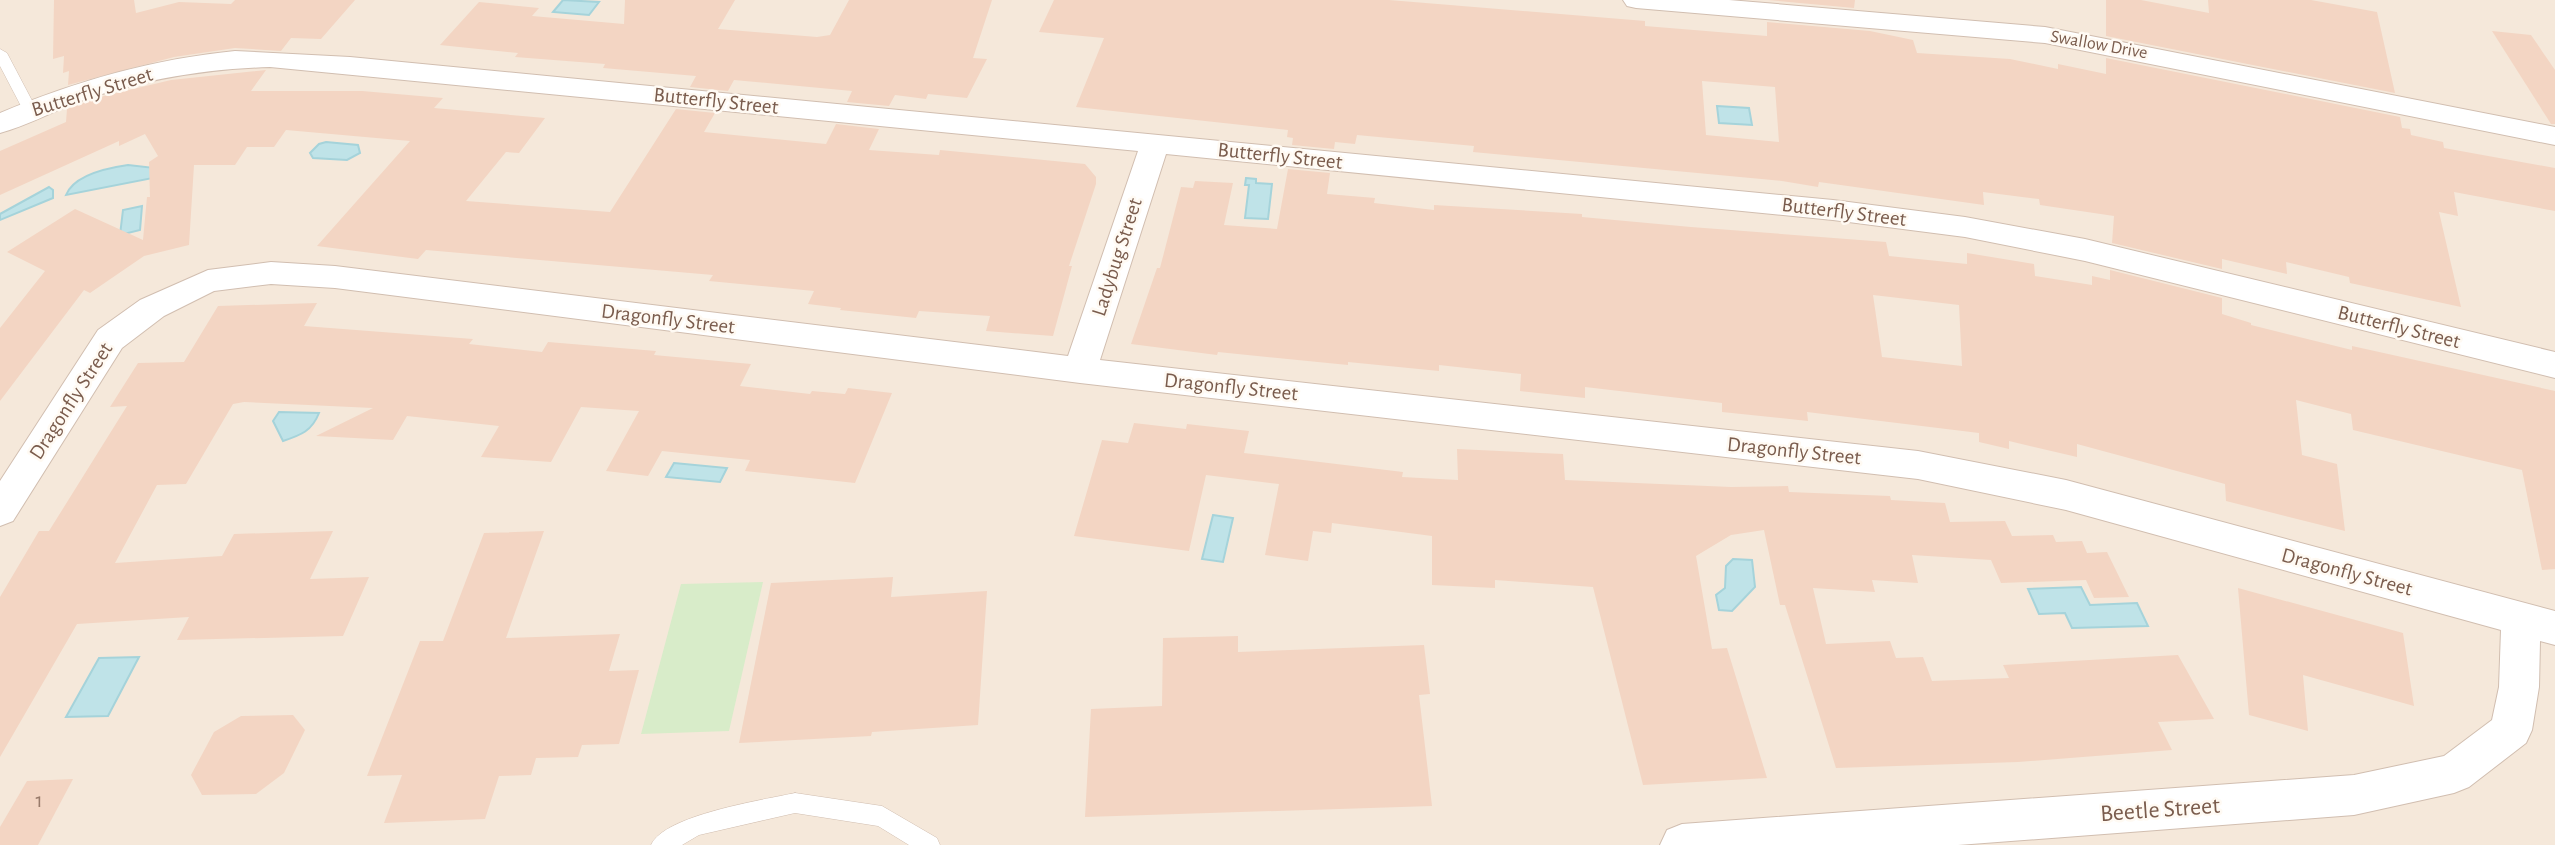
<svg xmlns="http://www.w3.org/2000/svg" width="2555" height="845" viewBox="0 0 2555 845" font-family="'Alegreya Sans',sans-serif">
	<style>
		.residential { fill: #f5e8da }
		.green { fill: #d8ecc9 }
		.water { fill: #bfe3e8; stroke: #a5d3da; stroke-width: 2 }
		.building { fill: #f3d5c3; fill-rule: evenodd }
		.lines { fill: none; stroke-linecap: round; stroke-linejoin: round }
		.lane-casing { stroke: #d1beb0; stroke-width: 1 }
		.street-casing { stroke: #d1beb0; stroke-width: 2 }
		.lane { fill: #fff; fill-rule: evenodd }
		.street { fill: #fff; fill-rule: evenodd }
		.labels { text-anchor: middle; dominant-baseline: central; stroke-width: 5; stroke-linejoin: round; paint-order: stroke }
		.far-street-label { font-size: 18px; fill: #7a5c4d; stroke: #fffaf3 }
		.street-label { font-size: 21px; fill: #7a5c4d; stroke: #fffaf3 }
		.near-number-label { font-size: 21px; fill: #987a6a }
		.near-street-label { font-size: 24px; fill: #7a5c4d; stroke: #fffaf3 }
	</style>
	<rect width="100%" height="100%" fill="#fdf6ec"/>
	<rect class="residential" x="0" y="0" width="2555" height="845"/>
	<path class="green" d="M 763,582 L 729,731 L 641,734 L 681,584 Z"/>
	<g class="water">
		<path d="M 563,0 L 599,2 L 589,15 L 553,12 Z"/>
		<path d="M 1717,106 L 1749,108 L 1752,125 L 1719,123 Z"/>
		<path d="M 326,142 L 358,145 L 360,153 L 347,160 L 313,158 L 310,153 L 319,144 Z"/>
		<path d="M 128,165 L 155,168 L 153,178 L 66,195 C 74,175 107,168 128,165 Z"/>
		<path d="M 1246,178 L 1256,179 L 1256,183 L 1272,184 L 1268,219 L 1245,218 L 1249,185 L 1245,185 Z"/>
		<path d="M 49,187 L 53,190 L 53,198 L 0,220 L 0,214 Z"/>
		<path d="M 142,206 L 140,230 L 120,235 L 123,210 Z"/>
		<path d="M 279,412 L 319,413 C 312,431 301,435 283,441 L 273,421 Z"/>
		<path d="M 674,463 L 727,468 L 720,482 L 666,477 Z"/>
		<path d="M 1213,515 L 1233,518 L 1223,562 L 1202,559 Z"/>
		<path d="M 1733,559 L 1752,560 L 1755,587 L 1732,611 L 1719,610 L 1716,595 L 1725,588 L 1726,566 Z"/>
		<path d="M 2081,587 L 2090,605 L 2137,603 L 2148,626 L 2072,628 L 2065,613 L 2039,614 L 2028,589 Z"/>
		<path d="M 139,657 L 108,716 L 66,717 L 99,658 Z"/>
	</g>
	<g class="building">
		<path d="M 54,0 L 134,0 L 136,13 L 179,2 L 231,4 L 235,0 L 355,0 L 321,39 L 291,38 L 281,51 L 235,48 L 174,57 L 68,85 L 69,71 L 63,73 L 64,56 L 53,59 Z"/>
		<path d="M 625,0 L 735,0 L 718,29 L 817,37 L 830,35 L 849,0 L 992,0 L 973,58 L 987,59 L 967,98 L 928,94 L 926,99 L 895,95 L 889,106 L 847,102 L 852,91 L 734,80 L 728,91 L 690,87 L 696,76 L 603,68 L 605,64 L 515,57 L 518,53 L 440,45 L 479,2 L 539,8 L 532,16 L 624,24 Z"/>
		<path d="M 1054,0 L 1389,0 L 1645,21 L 1645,26 L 1767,36 L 1767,22 L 1870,31 L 1913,40 L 1917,53 L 2010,59 L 2058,69 L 2058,64 L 2106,74 L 2106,58 L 2400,117 L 2402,128 L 2410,129 L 2411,135 L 2443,142 L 2444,148 L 2555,168 L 2555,211 L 2454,192 L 2458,216 L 2439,212 L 2461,307 L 2350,283 L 2349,277 L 2286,262 L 2287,274 L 2222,259 L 2222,269 L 2112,243 L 2114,216 L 2040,205 L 2039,199 L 1983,192 L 1984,205 L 1819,182 L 1818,187 L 1782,181 L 1473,152 L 1474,146 L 1357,135 L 1355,144 L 1335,142 L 1334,149 L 1292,145 L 1293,138 L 1287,137 L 1288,130 L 1076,107 L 1104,38 L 1039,32 ZM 1702,81 L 1775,87 L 1779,142 L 1706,135 Z"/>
		<path d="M 1768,0 L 1855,0 L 1854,8 Z"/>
		<path d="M 2106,0 L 2141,0 L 2209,13 L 2208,0 L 2311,0 L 2377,12 L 2395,93 L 2106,36 Z"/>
		<path d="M 2492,31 L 2531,35 L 2555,70 L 2555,124 L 2551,124 Z"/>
		<path d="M 266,70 L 251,91 L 362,91 L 443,98 L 434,108 L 545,118 L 519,153 L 506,152 L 466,201 L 610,212 L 676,109 L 715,113 L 704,132 L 826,144 L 836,124 L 879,129 L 869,150 L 939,155 L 940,150 L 1085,164 L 1096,177 L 1096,184 L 1069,266 L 1072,266 L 1053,336 L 986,331 L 990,316 L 919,311 L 916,318 L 840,310 L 841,308 L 808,304 L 814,291 L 709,281 L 713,275 L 426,250 L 418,259 L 317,246 L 410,141 L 286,130 L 274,147 L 247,147 L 235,165 L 194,165 L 189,245 L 144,256 L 90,293 L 84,290 L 0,401 L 0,328 L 45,271 L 7,252 L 75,209 L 143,240 L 147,197 L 150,197 L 149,162 L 158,156 L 145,134 L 119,146 L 119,141 L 0,195 L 0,151 L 66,122 L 67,109 L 100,97 L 171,80 Z"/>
		<path d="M 1288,169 L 1330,173 L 1327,194 L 1375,198 L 1374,203 L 1434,210 L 1434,205 L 1582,214 L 1582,217 L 1691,227 L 1886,242 L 1889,256 L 1967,264 L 1967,253 L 2034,264 L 2035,276 L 2092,285 L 2092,276 L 2110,280 L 2110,270 L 2222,298 L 2222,314 L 2251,323 L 2251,325 L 2352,350 L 2352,346 L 2555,391 L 2555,569 L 2542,570 L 2522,470 L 2353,430 L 2351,414 L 2296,400 L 2302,455 L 2337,464 L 2345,531 L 2226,501 L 2225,484 L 2077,444 L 2077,457 L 2009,441 L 2009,449 L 1979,442 L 1979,433 L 1807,412 L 1808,421 L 1722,412 L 1722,403 L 1585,387 L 1585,398 L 1520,391 L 1521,374 L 1439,365 L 1439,371 L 1348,362 L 1348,365 L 1218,352 L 1217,355 L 1131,344 L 1157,268 L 1160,268 L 1181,187 L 1193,188 L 1195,181 L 1233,183 L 1224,225 L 1277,229 ZM 1873,295 L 1959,305 L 1962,366 L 1882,357 Z"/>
		<path d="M 317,303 L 304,326 L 473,339 L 469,344 L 542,352 L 548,342 L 656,351 L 654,355 L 751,364 L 740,386 L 810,394 L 812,391 L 845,394 L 848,388 L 892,393 L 855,483 L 745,471 L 750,460 L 662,451 L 648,476 L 606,471 L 639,411 L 581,407 L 551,462 L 481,457 L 499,426 L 407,416 L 393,440 L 316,436 L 373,408 L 244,402 L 233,404 L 186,484 L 157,485 L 115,563 L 222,556 L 234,534 L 333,531 L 310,579 L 369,577 L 343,636 L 177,640 L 189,617 L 77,624 L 0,757 L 0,597 L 39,531 L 49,531 L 127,406 L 110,407 L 138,363 L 184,362 L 218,306 Z"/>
		<path d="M 1134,423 L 1186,429 L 1187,424 L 1249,431 L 1244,453 L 1403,472 L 1402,477 L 1458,480 L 1457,449 L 1563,454 L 1565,480 L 1731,487 L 1788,486 L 1789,492 L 1890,496 L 1891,500 L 1945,503 L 1950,522 L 2005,521 L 2012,536 L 2053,535 L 2056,542 L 2082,541 L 2087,553 L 2107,552 L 2129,597 L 2094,598 L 2086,580 L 2001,583 L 1991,560 L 1912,555 L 1918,583 L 1872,580 L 1875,592 L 1813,588 L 1826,644 L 1890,641 L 1896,658 L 1923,657 L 1932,681 L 2009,678 L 2003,665 L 2178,655 L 2214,719 L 2158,722 L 2172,750 L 2018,762 L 1836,768 L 1785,605 L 1780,605 L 1764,530 L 1731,535 L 1696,556 L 1712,649 L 1727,648 L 1767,778 L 1643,785 L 1593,587 L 1495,580 L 1495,588 L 1432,585 L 1432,536 L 1332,523 L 1331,533 L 1313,531 L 1308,561 L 1265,555 L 1279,484 L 1206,475 L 1189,551 L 1074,536 L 1102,440 L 1128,443 Z"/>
		<path d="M 544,531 L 506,638 L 620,634 L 609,671 L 639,670 L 619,744 L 582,745 L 578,757 L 536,758 L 531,775 L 499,776 L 485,819 L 384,823 L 402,775 L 367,776 L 420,641 L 443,641 L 484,533 Z"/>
		<path d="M 893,577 L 891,597 L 987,591 L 978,725 L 872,732 L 871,736 L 739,743 L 771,583 Z"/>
		<path d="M 2238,588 L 2403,633 L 2414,706 L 2303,675 L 2308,731 L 2249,715 Z"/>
		<path d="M 1238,636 L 1238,652 L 1424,645 L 1430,694 L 1419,695 L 1432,806 L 1085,817 L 1091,709 L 1162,706 L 1163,638 Z"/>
		<path d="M 293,715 L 305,730 L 284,773 L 256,794 L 202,795 L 191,775 L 214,732 L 241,716 Z"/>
		<path d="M 73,779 L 38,845 L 0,845 L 0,827 L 27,781 Z"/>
	</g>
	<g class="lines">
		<defs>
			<g id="lane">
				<path d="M 0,49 L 7,53 L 37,110 L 35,113 L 30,114 L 23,110 L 0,66 Z"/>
				<path d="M 795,793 L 882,806 L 937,838 L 940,845 L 909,845 L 878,826 L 795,813 L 699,835 L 682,845 L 651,845 C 664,815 763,800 795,793 Z"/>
			</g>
			<g id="street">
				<path d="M 1623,0 L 1729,0 L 2045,27 L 2555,127 L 2555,145 L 2045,43 L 1636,8 L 1627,6 Z"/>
				<path d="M 235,51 L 350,57 L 1833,200 L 1965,217 L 2085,239 L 2555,352 L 2555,378 L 2085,261 L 1965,237 L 1833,220 L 1166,154 L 1100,360 L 1918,451 L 2066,480 L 2555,611 L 2555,645 L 2540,641 L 2539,687 L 2532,730 L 2526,743 L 2469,787 L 2454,793 L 2354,815 L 1958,845 L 1660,845 L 1667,830 L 1682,824 L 2354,775 L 2444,756 L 2492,720 L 2499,687 L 2501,630 L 2066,510 L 1918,479 L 1080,383 L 335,288 L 271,284 L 214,291 L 164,316 L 122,348 L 13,521 L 0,526 L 0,481 L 98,330 L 140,300 L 208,270 L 271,262 L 335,266 L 1068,356 L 1138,151 L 270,67 C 202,69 139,80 75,103 C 50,113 26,126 0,133 L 0,113 C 76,81 153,59 235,51 Z"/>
			</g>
		</defs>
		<use href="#lane" class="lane-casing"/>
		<use href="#street" class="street-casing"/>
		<use href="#lane" class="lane"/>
		<use href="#street" class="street"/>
	</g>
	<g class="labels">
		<g class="far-street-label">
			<text transform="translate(2099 45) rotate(10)">Swallow Drive</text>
		</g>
		<g class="street-label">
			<text transform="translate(92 92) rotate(-17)">Butterfly Street</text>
			<text transform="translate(716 101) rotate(6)">Butterfly Street</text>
			<text transform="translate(1280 156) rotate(6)">Butterfly Street</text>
			<text transform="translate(1844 212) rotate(7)">Butterfly Street</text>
			<text transform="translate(1117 257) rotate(-72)">Ladybug Street</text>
			<text transform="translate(668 319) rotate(7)">Dragonfly Street</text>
			<text transform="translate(2399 327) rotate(14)">Butterfly Street</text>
			<text transform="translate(1231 387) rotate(6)">Dragonfly Street</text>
			<text transform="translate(71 401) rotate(-57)">Dragonfly Street</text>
			<text transform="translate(1794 451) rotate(6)">Dragonfly Street</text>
			<text transform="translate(2347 572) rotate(15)">Dragonfly Street</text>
		</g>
		<g class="near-number-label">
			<text x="39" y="800">1</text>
		</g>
		<g class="near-street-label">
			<text transform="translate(2160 810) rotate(-4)">Beetle Street</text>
		</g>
	</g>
</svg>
